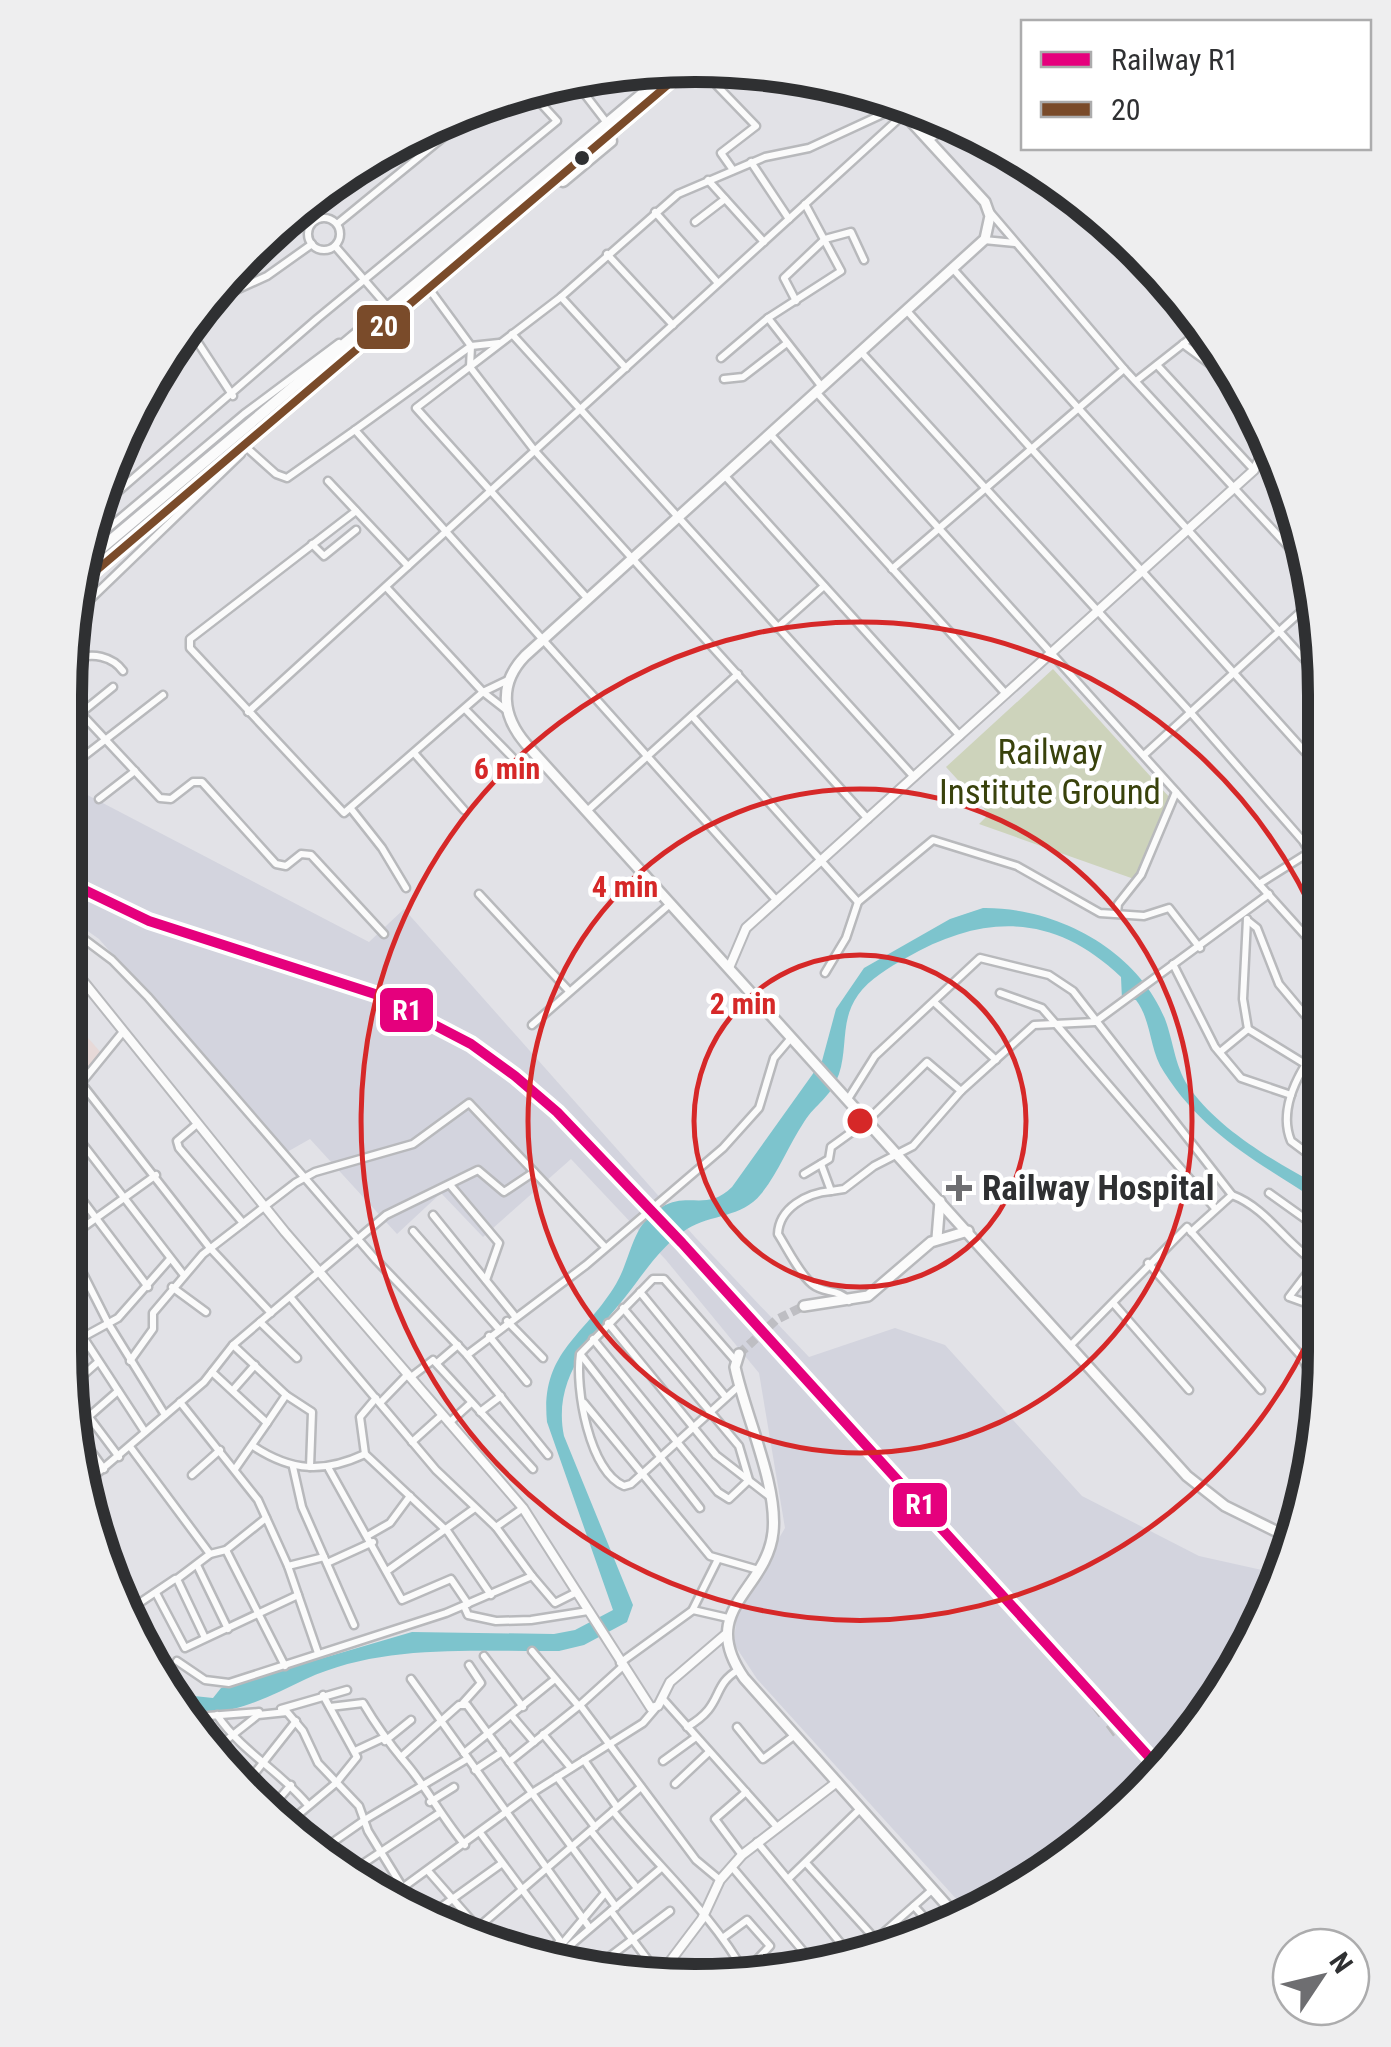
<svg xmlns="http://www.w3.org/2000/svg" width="1391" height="2047" viewBox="0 0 1391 2047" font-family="'Roboto Condensed',sans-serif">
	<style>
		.industrial { fill: #e7d9d8 }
		.built { fill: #d3d4de }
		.green { fill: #cdd3bb }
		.water { fill: #7dc4cd }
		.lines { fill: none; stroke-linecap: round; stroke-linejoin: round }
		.secondary-tunnel { stroke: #bebec3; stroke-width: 9; stroke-dasharray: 9 4.5; stroke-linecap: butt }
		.minor-casing { stroke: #b8b9bc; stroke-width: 11 }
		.tertiary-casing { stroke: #b8b9bc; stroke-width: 12 }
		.secondary-casing { stroke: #b8b9bc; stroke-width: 14 }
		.primary-casing { stroke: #b8b9bc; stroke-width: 15 }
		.minor { stroke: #fbfbfb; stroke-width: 6 }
		.tertiary { stroke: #fbfbfb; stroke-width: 8 }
		.secondary { stroke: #fbfbfb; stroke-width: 9 }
		.primary { stroke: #fbfbfb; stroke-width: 10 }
		.rail { stroke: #bababc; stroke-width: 2.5; stroke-dasharray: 12 12; stroke-linecap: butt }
		.bus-1-casing { stroke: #fff; stroke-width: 15 }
		.bus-1 { stroke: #7a4b2a; stroke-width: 8 }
		.rail-1-casing { stroke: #fff; stroke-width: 18 }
		.rail-1 { stroke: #e5007d; stroke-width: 10 }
		.ring { fill: none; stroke: #d62828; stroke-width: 5 }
		.bus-dot { fill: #2f3032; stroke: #fff; stroke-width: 4 }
		.poi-dot { fill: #6e6e71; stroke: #fff; stroke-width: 4 }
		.labels { text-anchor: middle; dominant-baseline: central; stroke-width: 9; stroke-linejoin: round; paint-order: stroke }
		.park-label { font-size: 35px; fill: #39420c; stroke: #fff }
		.poi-label { font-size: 35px; font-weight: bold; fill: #2f3032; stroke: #fff; text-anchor: start }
		.rim { fill: none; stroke: #2f3032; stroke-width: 12 }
		.centre { fill: #d62828; stroke: #fff; stroke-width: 5 }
		.ring-label { font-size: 30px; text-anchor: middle; font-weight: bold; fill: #d62828; stroke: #fff; stroke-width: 9; stroke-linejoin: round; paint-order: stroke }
		.line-badge { stroke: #fff; stroke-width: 4 }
		.badge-label { font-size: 28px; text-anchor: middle; font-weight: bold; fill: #fff }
	</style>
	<rect width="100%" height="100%" fill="#e2e2e7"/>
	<path class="industrial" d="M 70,1017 L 102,1054 L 69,1094 Z"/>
	<path class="built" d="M 74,788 L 369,942 L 404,909 L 695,1237 L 809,1357 L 895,1328 L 945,1345 L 1082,1496 L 1199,1556 L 1280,1574 L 1261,1631 L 1142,1797 L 1010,1898 L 969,1913 L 757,1679 L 734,1644 L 737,1609 L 785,1528 L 759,1373 L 666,1260 L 571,1159 L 483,1237 L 441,1193 L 397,1234 L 310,1139 L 287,1152 L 99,939 L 72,920 Z"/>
	<path class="green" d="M 1053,669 L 1171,799 L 1134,879 L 979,824 L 989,814 L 946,767 Z"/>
	<path class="water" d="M 983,908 C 1058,907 1138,951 1165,1019 C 1174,1043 1175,1069 1191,1090 C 1220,1130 1275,1162 1318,1185 L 1318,1201 C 1258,1162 1203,1134 1164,1072 C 1149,1050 1152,1021 1136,1000 L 1122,1000 L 1121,977 C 1054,913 984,913 906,958 C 890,967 869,979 858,995 C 840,1020 848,1047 839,1074 C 829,1100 817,1102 804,1122 C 788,1146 779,1172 761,1194 C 742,1218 711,1214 687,1229 C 661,1246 644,1273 626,1296 C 592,1338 552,1378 564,1436 L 633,1605 L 627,1622 L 584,1645 L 559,1651 C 476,1652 383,1643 306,1679 C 263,1699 222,1724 174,1705 L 162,1682 L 194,1696 L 213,1698 L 221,1688 L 412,1632 L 554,1634 L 575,1630 L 613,1610 L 547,1422 C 540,1352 585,1336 616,1284 C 632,1257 631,1224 662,1207 C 688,1191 707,1212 732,1187 L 822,1061 L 836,1009 L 864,968 L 950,919 Z"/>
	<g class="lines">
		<path class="secondary-tunnel" d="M 739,1354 L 776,1320 L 804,1306"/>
		<defs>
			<g id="minor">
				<path d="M 698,66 L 756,126 L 721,153 L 733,170"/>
				<path d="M 580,88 L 607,123"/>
				<path d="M 929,140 L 952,123"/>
				<path d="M 751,162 L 789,219"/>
				<path d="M 708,180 L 764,242"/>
				<path d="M 989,211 L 1124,369 L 1298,557"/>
				<path d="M 655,212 L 718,283"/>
				<circle cx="324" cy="234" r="16"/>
				<path d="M 695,222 L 725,199"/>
				<path d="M 337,224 L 479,108"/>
				<path d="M 984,240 L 1015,243"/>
				<path d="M 335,246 L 387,306"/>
				<path d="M 607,254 L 673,325"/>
				<path d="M 954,270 L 1323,680"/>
				<path d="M 427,286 L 471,346 L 470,367 L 535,451 L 868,819"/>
				<path d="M 561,297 L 626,368"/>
				<path d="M 214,300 L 267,276 L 312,244"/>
				<path d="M 796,301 L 784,278 L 825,239 L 851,232 L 864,260"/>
				<path d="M 908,312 L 1325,774"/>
				<path d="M 768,318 L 822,387"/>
				<path d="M 191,332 L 233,396"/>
				<path d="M 512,334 L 914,777"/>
				<path d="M 499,343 L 471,346 L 355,430 L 777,901"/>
				<path d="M 1183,344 L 1225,375"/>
				<path d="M 862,353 L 1191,713 L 1303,841 L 1323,875"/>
				<path d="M 721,358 L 768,318 L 841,271 L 805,204"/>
				<path d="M 1157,365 L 1254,470"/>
				<path d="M 724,379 L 743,377 L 787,343"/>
				<path d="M 1136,381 L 1197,333"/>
				<path d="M 817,393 L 1322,954"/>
				<path d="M 771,435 L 1006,694"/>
				<path d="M 247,448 L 276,474 L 287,478 L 355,430"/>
				<path d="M 1259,463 L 1286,494"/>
				<path d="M 725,476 L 960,736"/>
				<path d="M 328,481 L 408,566"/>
				<path d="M 99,508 L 318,318 L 557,121 L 535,97"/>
				<path d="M 356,511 L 190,639 L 190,648 L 344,813 L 483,692 L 508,680"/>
				<path d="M 312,544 L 324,556 L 356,530"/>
				<path d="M 86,547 L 244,414 L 339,343"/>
				<path d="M 892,569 L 1124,369"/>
				<path d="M 386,587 L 483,692 L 506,710"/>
				<path d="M 588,599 L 416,408 L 561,297 L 678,194 L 765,157 L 809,148 L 898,107"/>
				<path d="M 76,613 L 241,454"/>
				<path d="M 777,628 L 824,586"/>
				<path d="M 76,660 C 91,651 113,657 123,671"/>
				<path d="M 75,707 L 160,798 L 171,799 L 193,782 L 202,782 L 276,864 L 286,866 L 301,854 L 311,855 L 384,934"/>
				<path d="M 465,709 L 517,762"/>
				<path d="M 248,712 L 904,114"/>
				<path d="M 81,713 L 113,687"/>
				<path d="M 692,716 L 858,902"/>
				<path d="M 415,754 L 464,810"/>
				<path d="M 1144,755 L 1308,605"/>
				<path d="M 74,764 L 163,695"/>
				<path d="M 99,799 L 135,771"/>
				<path d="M 352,810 L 382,848 L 406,888"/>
				<path d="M 587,811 L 738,674"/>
				<path d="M 1259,884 L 1324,843"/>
				<path d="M 479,894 L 569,991"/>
				<path d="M 1117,913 L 1118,904 L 1141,875 L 1176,792"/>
				<path d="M 1247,919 L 1243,999 L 1248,1029 L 1305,1064"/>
				<path d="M 1247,920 L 1257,928 L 1279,984 L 1321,1034"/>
				<path d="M 72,930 L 112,960 L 148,997 L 376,1260 L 467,1355 L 548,1455"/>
				<path d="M 1173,964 L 1215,1047 L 1241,1078 L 1291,1095"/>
				<path d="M 825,973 L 846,938 L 858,902 L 933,840 L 1017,866 L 1100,913 L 1144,916 L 1169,908 L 1200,948"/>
				<path d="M 1000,993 L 1042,1008 L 1214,1207"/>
				<path d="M 934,1002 L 996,1060"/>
				<path d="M 532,1025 L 670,904"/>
				<path d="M 1220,1052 L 1248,1029"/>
				<path d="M 81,1083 L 210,1248 L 271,1313"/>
				<path d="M 69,1098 L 122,1033"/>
				<path d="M 848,1099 L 875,1056 L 980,958 L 1049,975 L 1073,991 L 1232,1195 C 1267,1208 1286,1244 1317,1264"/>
				<path d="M 197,1124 L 177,1141 L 179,1148 L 243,1223"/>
				<path d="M 68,1125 L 183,1274"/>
				<path d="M 1312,1134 L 1319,1142"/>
				<path d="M 1319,1162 L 1291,1141 C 1277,1107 1301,1068 1321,1042"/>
				<path d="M 821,1164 L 831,1191 L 844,1189 L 874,1166 L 913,1146 L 961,1091 L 1034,1025 L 1095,1022 L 1269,894"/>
				<path d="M 804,1174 L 829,1159 L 831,1147 L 867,1121 L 927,1062 L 961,1091"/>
				<path d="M 68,1181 L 148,1287"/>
				<path d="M 451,1186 L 499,1243 L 486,1280"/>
				<path d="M 831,1191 C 807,1193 779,1208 778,1234 C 787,1248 799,1273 812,1284 C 824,1294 838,1288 849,1301"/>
				<path d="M 1269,1193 L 1318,1228"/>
				<path d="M 433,1215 L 514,1315"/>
				<path d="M 413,1231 L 498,1328"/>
				<path d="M 1191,1232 L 1232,1195"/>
				<path d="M 67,1239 L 156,1175"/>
				<path d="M 67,1242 L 108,1323 L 165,1415"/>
				<path d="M 1148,1263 L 1261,1390"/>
				<path d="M 1315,1263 L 1289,1297 L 1317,1307"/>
				<path d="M 172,1287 L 206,1312"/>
				<path d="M 640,1292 L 725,1396"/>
				<path d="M 291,1298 L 436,1470 L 496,1527 L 532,1576"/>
				<path d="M 1114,1304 L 1189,1390"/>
				<path d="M 66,1311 L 145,1432"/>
				<path d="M 507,1321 L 543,1358"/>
				<path d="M 260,1322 L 297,1358"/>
				<path d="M 608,1323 L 716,1455 L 769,1496"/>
				<path d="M 489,1336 L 527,1382"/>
				<path d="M 593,1339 L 718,1492 L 729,1499 L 749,1480 L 739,1446 L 623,1308"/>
				<path d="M 233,1345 L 286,1395 L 312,1412 L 310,1467"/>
				<path d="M 1071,1345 L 1187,1227 L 1301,1356 L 1315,1382"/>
				<path d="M 65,1347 L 118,1318 L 170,1259"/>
				<path d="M 467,1355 L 586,1265 L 723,1148 L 759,1108 L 774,1058 L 791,1038"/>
				<path d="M 581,1355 L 700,1508"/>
				<path d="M 1301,1356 L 1316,1343"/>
				<path d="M 735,1360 L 664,1279 L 653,1279 L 580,1354 C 575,1388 589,1471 624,1486 L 631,1484 L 739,1386"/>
				<path d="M 130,1361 L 153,1329 L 153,1313 L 203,1254 L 295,1183 L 315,1172 L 413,1144 L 469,1103 L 605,1247"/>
				<path d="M 437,1363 L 458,1345"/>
				<path d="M 212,1372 L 267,1423 L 235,1469"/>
				<path d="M 411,1377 L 433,1360 L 533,1469"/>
				<path d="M 71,1386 L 98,1362"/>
				<path d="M 233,1390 L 255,1365"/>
				<path d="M 376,1398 L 360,1417 L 365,1454 L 448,1532 L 491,1595"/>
				<path d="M 180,1402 L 258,1500 L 288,1566 L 318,1653"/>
				<path d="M 380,1403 L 408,1374"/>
				<path d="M 584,1403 L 710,1556 L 755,1569"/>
				<path d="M 480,1412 L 501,1396"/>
				<path d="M 89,1417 L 119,1457"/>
				<path d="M 267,1423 L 286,1395"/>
				<path d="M 449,1423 L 471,1403"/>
				<path d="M 77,1427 L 118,1391"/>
				<path d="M 78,1433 L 104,1469"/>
				<path d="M 412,1442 L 442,1415"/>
				<path d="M 253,1446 C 292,1472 324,1473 365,1454"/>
				<path d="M 131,1448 L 210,1554"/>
				<path d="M 293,1467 L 302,1507 L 354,1625"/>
				<path d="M 329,1469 L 402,1600 L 451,1579 L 468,1604"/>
				<path d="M 192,1475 L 220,1450"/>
				<path d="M 87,1482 L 204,1382 L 233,1345 L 386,1215 L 478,1170 L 504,1192 L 534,1172"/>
				<path d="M 91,1512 L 109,1537"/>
				<path d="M 496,1527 L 523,1508"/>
				<path d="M 369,1535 L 390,1523 L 410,1496"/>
				<path d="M 226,1550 L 285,1666"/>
				<path d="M 327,1563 L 373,1542"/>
				<path d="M 197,1565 L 228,1629"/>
				<path d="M 288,1566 L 324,1557"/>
				<path d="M 387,1571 L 475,1508"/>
				<path d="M 156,1593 L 185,1648 L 298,1595"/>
				<path d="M 464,1606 L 468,1615 L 496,1621 L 531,1620 L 588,1611"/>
				<path d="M 693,1609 L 717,1561"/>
				<path d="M 129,1610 L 175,1579"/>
				<path d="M 205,1638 L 177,1579 L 210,1554 L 226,1550 L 266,1518"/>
				<path d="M 532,1651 L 577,1704"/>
				<path d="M 484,1656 L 523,1707"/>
				<path d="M 177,1661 L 205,1680 L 229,1683 L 446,1613 L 532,1576 L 555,1603 L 577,1592"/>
				<path d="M 620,1663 L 693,1610 L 728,1618"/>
				<path d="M 411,1679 L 589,1927"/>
				<path d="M 662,1698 L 778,1828"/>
				<path d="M 463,1703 L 481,1683 L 469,1665"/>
				<path d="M 580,1705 L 622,1667"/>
				<path d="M 330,1707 L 363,1703 C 376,1725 388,1742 404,1761 C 426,1786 442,1818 465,1845"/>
				<path d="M 281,1709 L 347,1690"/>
				<path d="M 217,1715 C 242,1752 279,1770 308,1805"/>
				<path d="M 512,1716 L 534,1742"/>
				<path d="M 687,1727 C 725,1705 710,1687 738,1670"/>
				<path d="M 737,1727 L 763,1759 L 795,1735"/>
				<path d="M 197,1729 L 208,1716 L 259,1712"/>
				<path d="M 543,1734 L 571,1768"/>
				<path d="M 385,1741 L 411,1720"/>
				<path d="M 215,1749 L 258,1715 L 287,1712 L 303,1731 L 318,1763 L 359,1806 L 368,1831 L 419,1914"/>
				<path d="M 355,1751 L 383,1738"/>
				<path d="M 464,1753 L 555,1679"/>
				<path d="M 401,1757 L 459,1705 L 467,1705 L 616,1907"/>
				<path d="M 584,1760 L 617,1807"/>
				<path d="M 663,1761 L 696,1737"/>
				<path d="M 509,1762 L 580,1705 L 696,1860 L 720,1880"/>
				<path d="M 475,1770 L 502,1752"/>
				<path d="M 557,1777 L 595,1827"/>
				<path d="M 247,1783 L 296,1721"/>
				<path d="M 675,1784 L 709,1752"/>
				<path d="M 430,1802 L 454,1787"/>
				<path d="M 265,1803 L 278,1800 L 291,1785"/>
				<path d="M 613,1811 C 657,1866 711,1912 746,1975"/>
				<path d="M 286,1825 L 336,1783 L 357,1757 L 323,1695"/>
				<path d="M 591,1831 L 637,1888"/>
				<path d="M 481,1834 L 576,1962"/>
				<path d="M 757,1842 L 852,1957"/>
				<path d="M 316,1854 L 366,1819 L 467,1759"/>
				<path d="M 742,1855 L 715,1819 L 746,1792"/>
				<path d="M 806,1863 L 877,1941"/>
				<path d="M 732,1867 L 819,1970"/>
				<path d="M 429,1872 L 478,1928"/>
				<path d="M 349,1873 L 438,1814"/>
				<path d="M 788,1879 L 860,1809"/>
				<path d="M 390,1897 L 532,1793 L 643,1723 L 655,1709"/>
				<path d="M 914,1906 L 933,1927"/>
				<path d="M 611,1911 L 660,1976"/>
				<path d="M 426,1918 L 501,1864"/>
				<path d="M 467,1937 L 641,1787"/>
				<path d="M 724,1937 L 747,1920 L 770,1946 L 745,1972"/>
				<path d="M 562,1944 L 605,1893"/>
				<path d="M 881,1947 L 877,1941 L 882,1934 L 933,1889"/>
				<path d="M 566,1949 L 660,1869"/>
				<path d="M 543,1955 L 559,1942"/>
				<path d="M 596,1967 L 670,1911"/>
				<path d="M 667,1967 L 677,1979"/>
			</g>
			<g id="tertiary">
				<path d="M 71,966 L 285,1232 L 523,1508 L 651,1708 L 658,1706 L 670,1682 L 726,1634"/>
				<path d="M 729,968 L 746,928 L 1254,470 L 1269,440"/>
				<path d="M 656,1980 L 702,1919 L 720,1880 L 742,1855 L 837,1782"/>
			</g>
			<g id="secondary">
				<path d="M 896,105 L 985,202 L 990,216 L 985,239 L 525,656 C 498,684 502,716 526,744 L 1187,1476 L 1225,1506 L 1292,1539"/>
				<path d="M 937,1238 L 940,1201"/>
				<path d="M 804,1306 L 868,1296 L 931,1242 L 968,1231"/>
				<path d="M 739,1354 L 735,1367 C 745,1415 778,1485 773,1532 C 767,1591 696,1609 744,1678 L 958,1918"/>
			</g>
			<g id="primary">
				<path d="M 563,181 L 611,141"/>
				<path d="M 79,567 L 671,70"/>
				<path d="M 77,587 L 690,66"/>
			</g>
		</defs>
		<use href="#minor" class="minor-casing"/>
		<use href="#tertiary" class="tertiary-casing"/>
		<use href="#secondary" class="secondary-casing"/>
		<use href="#primary" class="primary-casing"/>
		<use href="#minor" class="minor"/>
		<use href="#tertiary" class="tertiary"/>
		<use href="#secondary" class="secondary"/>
		<use href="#primary" class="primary"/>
		<path class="rail" d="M 1035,1630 L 1118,1741"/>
		<defs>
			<path id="bus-1" d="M 77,587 L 690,66"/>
		</defs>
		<use href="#bus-1" class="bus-1-casing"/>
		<use href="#bus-1" class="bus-1"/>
		<defs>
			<path id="rail-1" d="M 72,884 L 149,921 L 375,994 L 471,1044 L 515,1076 L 557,1112 L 682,1243 L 1161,1770"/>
		</defs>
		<use href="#rail-1" class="rail-1-casing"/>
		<use href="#rail-1" class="rail-1"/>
	</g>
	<g class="ring">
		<circle cx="860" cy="1121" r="166"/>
		<circle cx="860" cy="1121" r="332"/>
		<path d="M1316 1324A499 499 0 1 1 1321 930"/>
	</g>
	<circle class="bus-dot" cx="582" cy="158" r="9"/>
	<path class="poi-dot" d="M954 1173h10v10h10v10h-10v10h-10v-10h-10v-10h10z"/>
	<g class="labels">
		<g class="park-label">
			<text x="1050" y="752">Railway<tspan x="1050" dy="40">Institute Ground</tspan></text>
		</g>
		<g class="poi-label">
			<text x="982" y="1188">Railway Hospital</text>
		</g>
	</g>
	<path d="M0 0H1391V2047H0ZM695 82H695A613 613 0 0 1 1308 695V1351A613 613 0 0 1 695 1964H695A613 613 0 0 1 82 1351V695A613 613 0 0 1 695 82Z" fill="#eeeeef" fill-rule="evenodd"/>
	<path class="rim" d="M695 82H695A613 613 0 0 1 1308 695V1351A613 613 0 0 1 695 1964H695A613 613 0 0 1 82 1351V695A613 613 0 0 1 695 82Z"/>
	<circle cx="860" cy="1121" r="15" class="centre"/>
	<g class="ring-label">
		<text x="507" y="779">6 min</text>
		<text x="625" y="897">4 min</text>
		<text x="743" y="1014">2 min</text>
	</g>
	<g class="line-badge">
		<rect x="355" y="303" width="57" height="48" rx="10" fill="#7a4b2a"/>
		<rect x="378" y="986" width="57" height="48" rx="10" fill="#e5007d"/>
		<rect x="891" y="1481" width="58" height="48" rx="10" fill="#e5007d"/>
	</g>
	<g class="badge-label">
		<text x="384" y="336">20</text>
		<text x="407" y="1020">R1</text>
		<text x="920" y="1514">R1</text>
	</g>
	<rect x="1021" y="20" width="350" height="130" fill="#ffffff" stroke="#acacad" stroke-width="2.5"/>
	<rect x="1041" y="52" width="50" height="15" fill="#e5007d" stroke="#acacad" stroke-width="2.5"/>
	<text x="1111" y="70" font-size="30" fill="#2f3032">Railway R1</text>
	<rect x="1041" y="102" width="50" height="15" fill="#7a4b2a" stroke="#acacad" stroke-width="2.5"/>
	<text x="1111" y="120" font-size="30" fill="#2f3032">20</text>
	<g transform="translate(1321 1977) rotate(55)"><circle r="48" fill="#ffffff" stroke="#acacad" stroke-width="2.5"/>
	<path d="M0-8L18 38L0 25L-18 38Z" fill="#6e6e71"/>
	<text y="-15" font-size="28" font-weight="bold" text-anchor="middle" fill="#2f3032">N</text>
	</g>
</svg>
